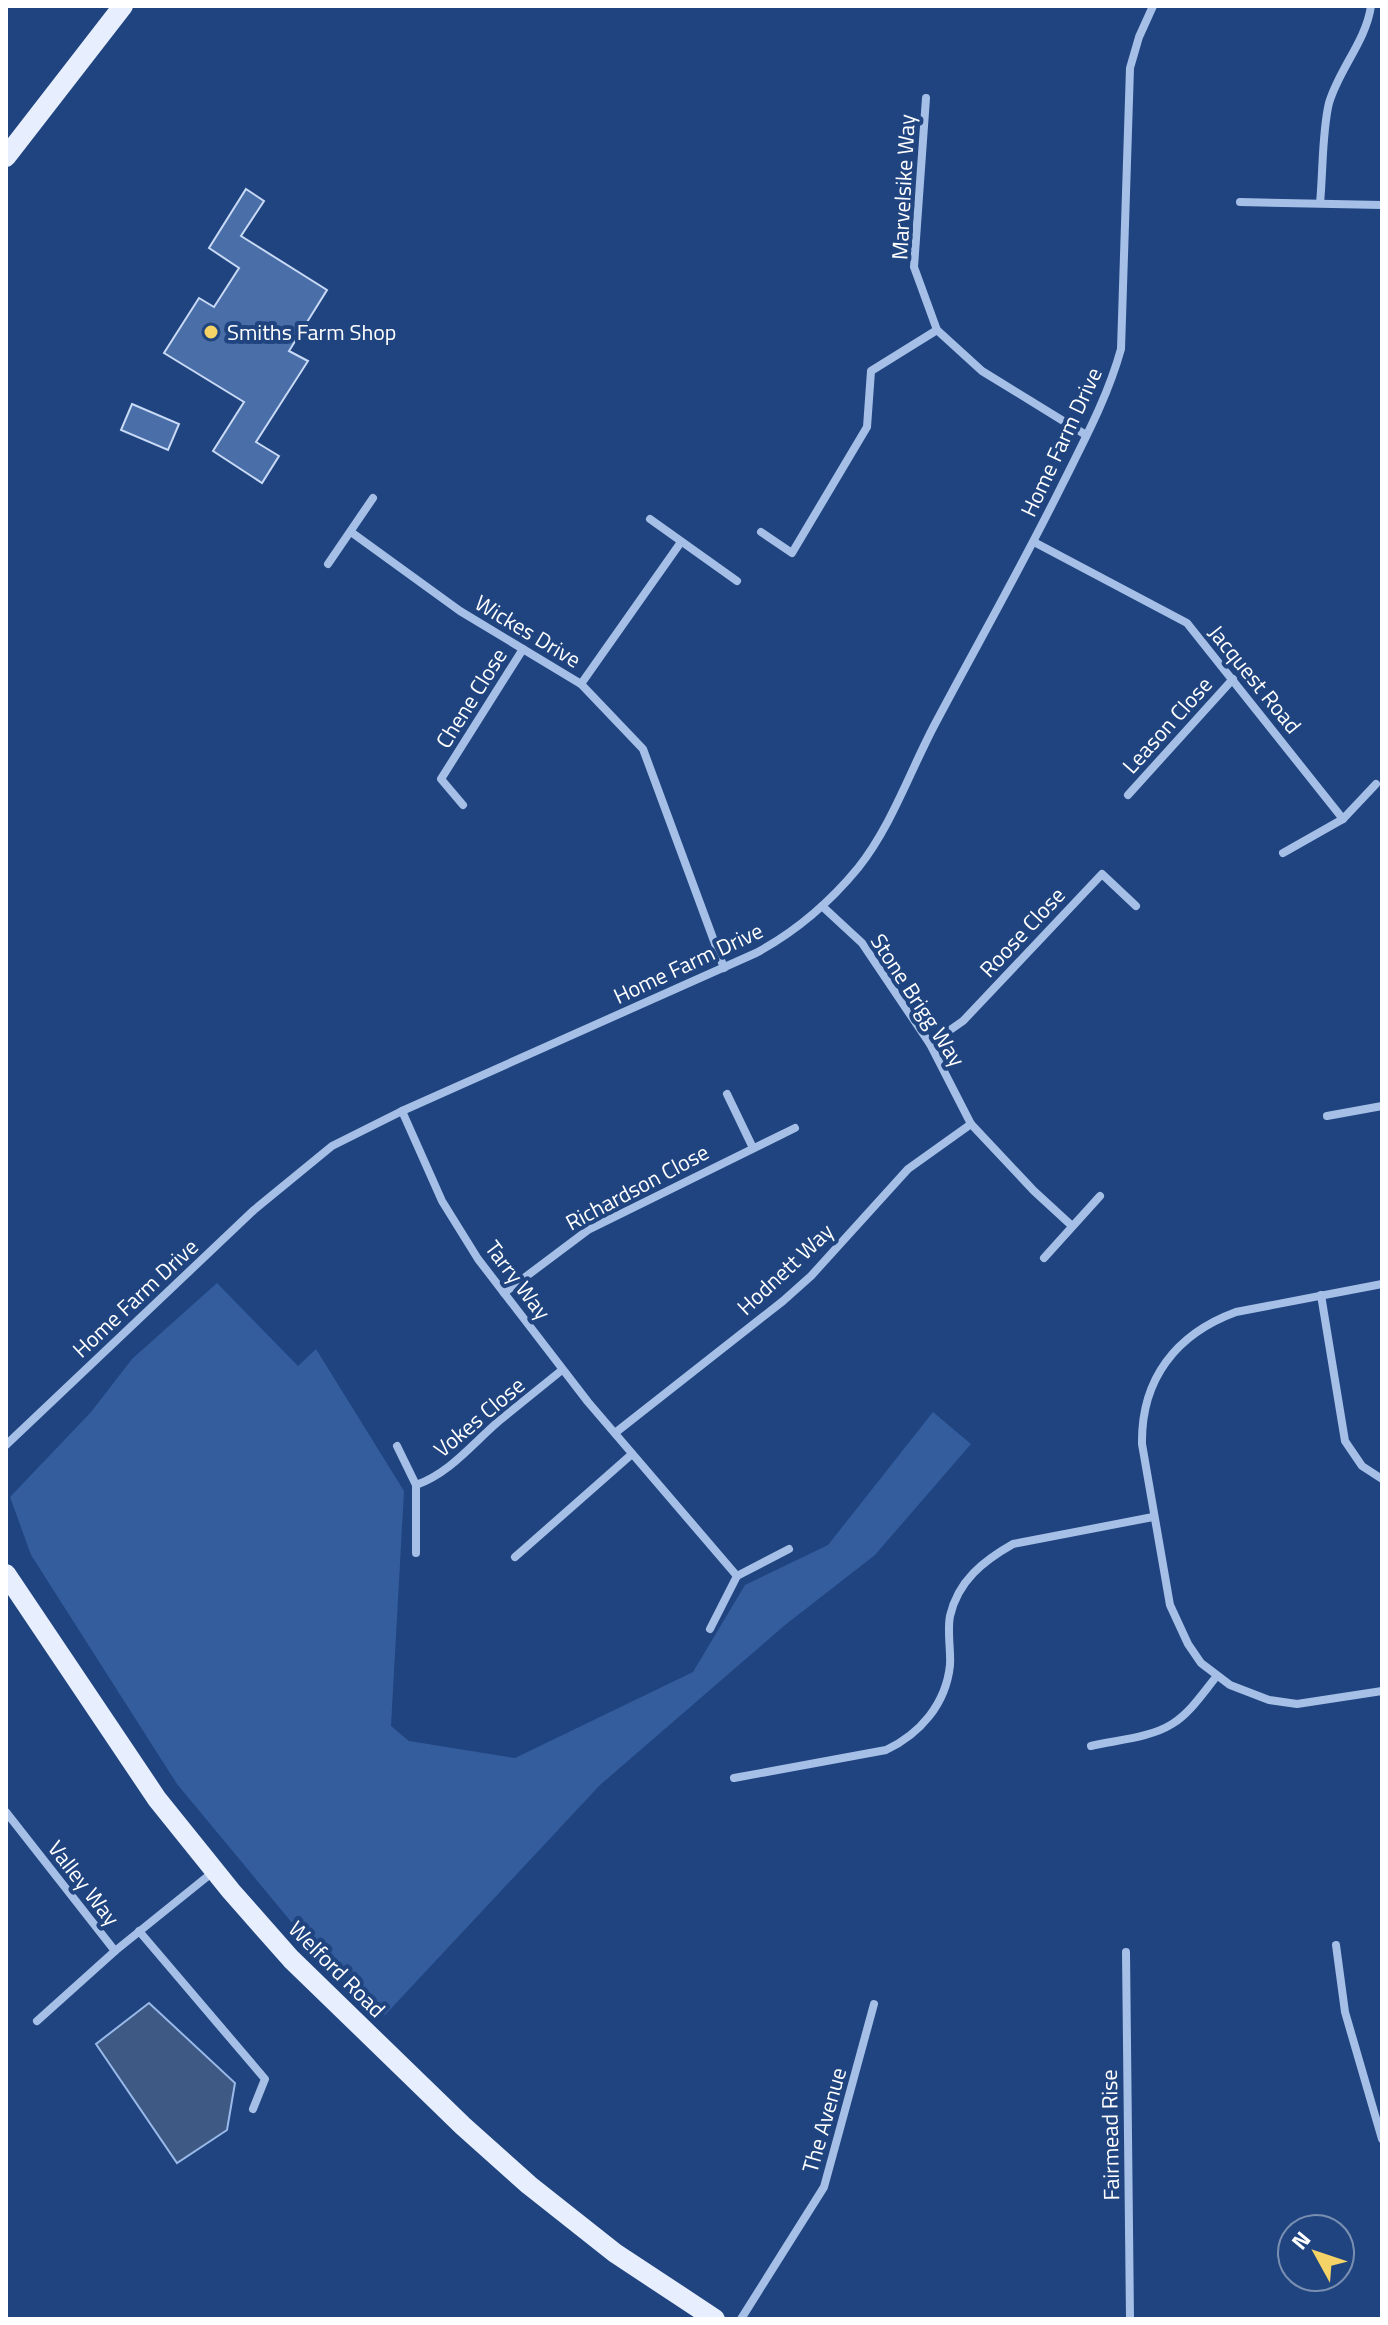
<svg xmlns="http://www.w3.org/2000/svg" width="1388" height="2325" viewBox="0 0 1388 2325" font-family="'Titillium Web',sans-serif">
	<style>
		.green { fill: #345d9d }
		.water { fill: #3e5984; stroke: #98b9e9; stroke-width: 2 }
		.building { fill: #496ea8; stroke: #c9daf6; stroke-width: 2 }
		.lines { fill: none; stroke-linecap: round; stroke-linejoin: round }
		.street { stroke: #a5bfe7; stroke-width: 8 }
		.primary { stroke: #e7eefd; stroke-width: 20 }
		.poi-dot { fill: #f5d366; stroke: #20447f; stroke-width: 3 }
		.labels { text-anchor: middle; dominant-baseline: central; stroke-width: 8; stroke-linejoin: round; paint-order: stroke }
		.street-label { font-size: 22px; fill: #fff; stroke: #20447f }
		.poi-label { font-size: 22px; fill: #fff; stroke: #20447f; text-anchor: start }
	</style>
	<rect width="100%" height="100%" fill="#20447f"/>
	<path class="green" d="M 217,1283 L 298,1366 L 316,1349 L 404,1491 L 391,1726 L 409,1741 L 515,1758 L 693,1672 L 745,1585 L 828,1545 L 933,1412 L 971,1444 L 875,1555 L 785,1625 L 600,1785 L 385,2015 L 332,1971 L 177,1784 L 31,1555 L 10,1497 L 91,1412 L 132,1359 Z"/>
	<path class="water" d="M 149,2003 L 235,2083 L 227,2130 L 177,2163 L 96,2044 Z"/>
	<g class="building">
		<path d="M 246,189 L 264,201 L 241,236 L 327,290 L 289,351 L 308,361 L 256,442 L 279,456 L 262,483 L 213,451 L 244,402 L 164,353 L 199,298 L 214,307 L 239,268 L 209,248 Z"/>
		<path d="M 132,404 L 179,424 L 168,450 L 121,430 Z"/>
	</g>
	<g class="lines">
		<g class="street">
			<path d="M 926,98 L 914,267 L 937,330 L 982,371 L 1086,435"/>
			<path d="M 1240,202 L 1382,205"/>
			<path d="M 1320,203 C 1323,173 1322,131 1329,103 C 1339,69 1366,41 1371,6"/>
			<path d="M 650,519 L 737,581"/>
			<path d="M 351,532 L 460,611 L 581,684 L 643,749 L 724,968"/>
			<path d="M 761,532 L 792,553 L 867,427 L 871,371 L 937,330"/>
			<path d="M 1034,542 L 1187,623 L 1343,819"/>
			<path d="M 328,564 L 373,498"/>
			<path d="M 581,684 L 681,542"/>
			<path d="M 1128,795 L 1233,679"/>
			<path d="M 463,805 L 441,779 L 523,649"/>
			<path d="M 1283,853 L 1343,819 L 1376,784"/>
			<path d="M 822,906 L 862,943 L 930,1044 L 971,1124 L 1034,1191 L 1071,1225"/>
			<path d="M 930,1044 L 963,1021 L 1102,874 L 1136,906"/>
			<path d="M 727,1094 L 753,1148"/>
			<path d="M 402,1111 L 442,1201 L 478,1259 L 588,1402 L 737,1576"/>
			<path d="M 1327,1116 L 1382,1106"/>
			<path d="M 1044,1258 L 1100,1196"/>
			<path d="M 1382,1284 L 1236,1312 C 1176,1334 1141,1379 1142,1444 L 1170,1605 L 1188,1644 L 1201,1663 L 1230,1685 L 1269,1700 L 1297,1704 L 1382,1691"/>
			<path d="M 504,1293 L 588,1230 L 795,1128"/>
			<path d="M 1321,1295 L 1345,1441 L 1362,1466 L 1382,1479"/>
			<path d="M 615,1433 L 783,1301 L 811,1276 L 908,1169 L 971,1124"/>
			<path d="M 6,1445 L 254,1210 L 332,1146 L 402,1111 L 756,953 C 795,932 830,902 858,868 C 892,825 910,771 935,724 C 978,643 1023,564 1063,483 C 1085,439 1108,396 1121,349 L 1130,68 L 1139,37 L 1153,6"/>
			<path d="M 397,1446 L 416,1485 L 416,1553"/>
			<path d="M 416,1485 C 450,1473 472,1444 499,1421 C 520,1404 541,1387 562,1370"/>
			<path d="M 515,1557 L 632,1454"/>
			<path d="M 710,1629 L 737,1576 L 789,1549"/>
			<path d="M 1091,1746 C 1116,1740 1150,1738 1172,1724 C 1190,1713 1203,1693 1216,1677"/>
			<path d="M 734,1778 L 886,1750 C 920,1734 946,1704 950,1665 C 951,1649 947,1632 950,1616 C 958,1581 983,1561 1013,1544 L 1153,1517"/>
			<path d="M 6,1812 L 115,1951 L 213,1872"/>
			<path d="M 139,1931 L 265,2079 L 253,2109"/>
			<path d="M 1336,1945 L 1345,2012 L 1382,2139"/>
			<path d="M 1126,1952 L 1130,2319"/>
			<path d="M 37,2021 L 115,1951"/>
			<path d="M 741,2319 L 824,2187 L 874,2004"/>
		</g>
		<g class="primary">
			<path d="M 6,157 L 123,6"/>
			<path d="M 6,1574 L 157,1799 L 231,1891 L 291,1959 L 463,2126 L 529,2185 L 615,2253 L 715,2319"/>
		</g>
	</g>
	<circle class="poi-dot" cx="211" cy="332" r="8"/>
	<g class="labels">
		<g class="street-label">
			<text transform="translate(903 187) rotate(-87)">Marvelsike Way</text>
			<text transform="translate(1061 442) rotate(-65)">Home Farm Drive</text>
			<text transform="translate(528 631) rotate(31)">Wickes Drive</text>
			<text transform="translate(1255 679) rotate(51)">Jacquest Road</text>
			<text transform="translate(471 698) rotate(-58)">Chene Close</text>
			<text transform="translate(1167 725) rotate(-48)">Leason Close</text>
			<text transform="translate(1022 932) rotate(-47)">Roose Close</text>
			<text transform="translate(688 963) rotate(-25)">Home Farm Drive</text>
			<text transform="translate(918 1000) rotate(57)">Stone Brigg Way</text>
			<text transform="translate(637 1187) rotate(-28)">Richardson Close</text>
			<text transform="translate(785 1269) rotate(-43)">Hodnett Way</text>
			<text transform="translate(518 1280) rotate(53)">Tarry Way</text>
			<text transform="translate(135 1298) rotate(-43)">Home Farm Drive</text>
			<text transform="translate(479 1417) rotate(-40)">Vokes Close</text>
			<text transform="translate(84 1883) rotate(52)">Valley Way</text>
			<text transform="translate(337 1969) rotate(45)">Welford Road</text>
			<text transform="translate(824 2120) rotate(-74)">The Avenue</text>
			<text transform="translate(1110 2135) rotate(-91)">Fairmead Rise</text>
		</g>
		<g class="poi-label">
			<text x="227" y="332">Smiths Farm Shop</text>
		</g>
	</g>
	<rect width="1388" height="2325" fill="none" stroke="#ffffff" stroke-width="16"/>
	<g transform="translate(1316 2253) rotate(310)"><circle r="38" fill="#20447f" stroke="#798fb2" stroke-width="2"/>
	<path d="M0-6L14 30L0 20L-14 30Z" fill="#f5d366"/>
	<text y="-12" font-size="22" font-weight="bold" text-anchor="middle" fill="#ffffff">N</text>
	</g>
</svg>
